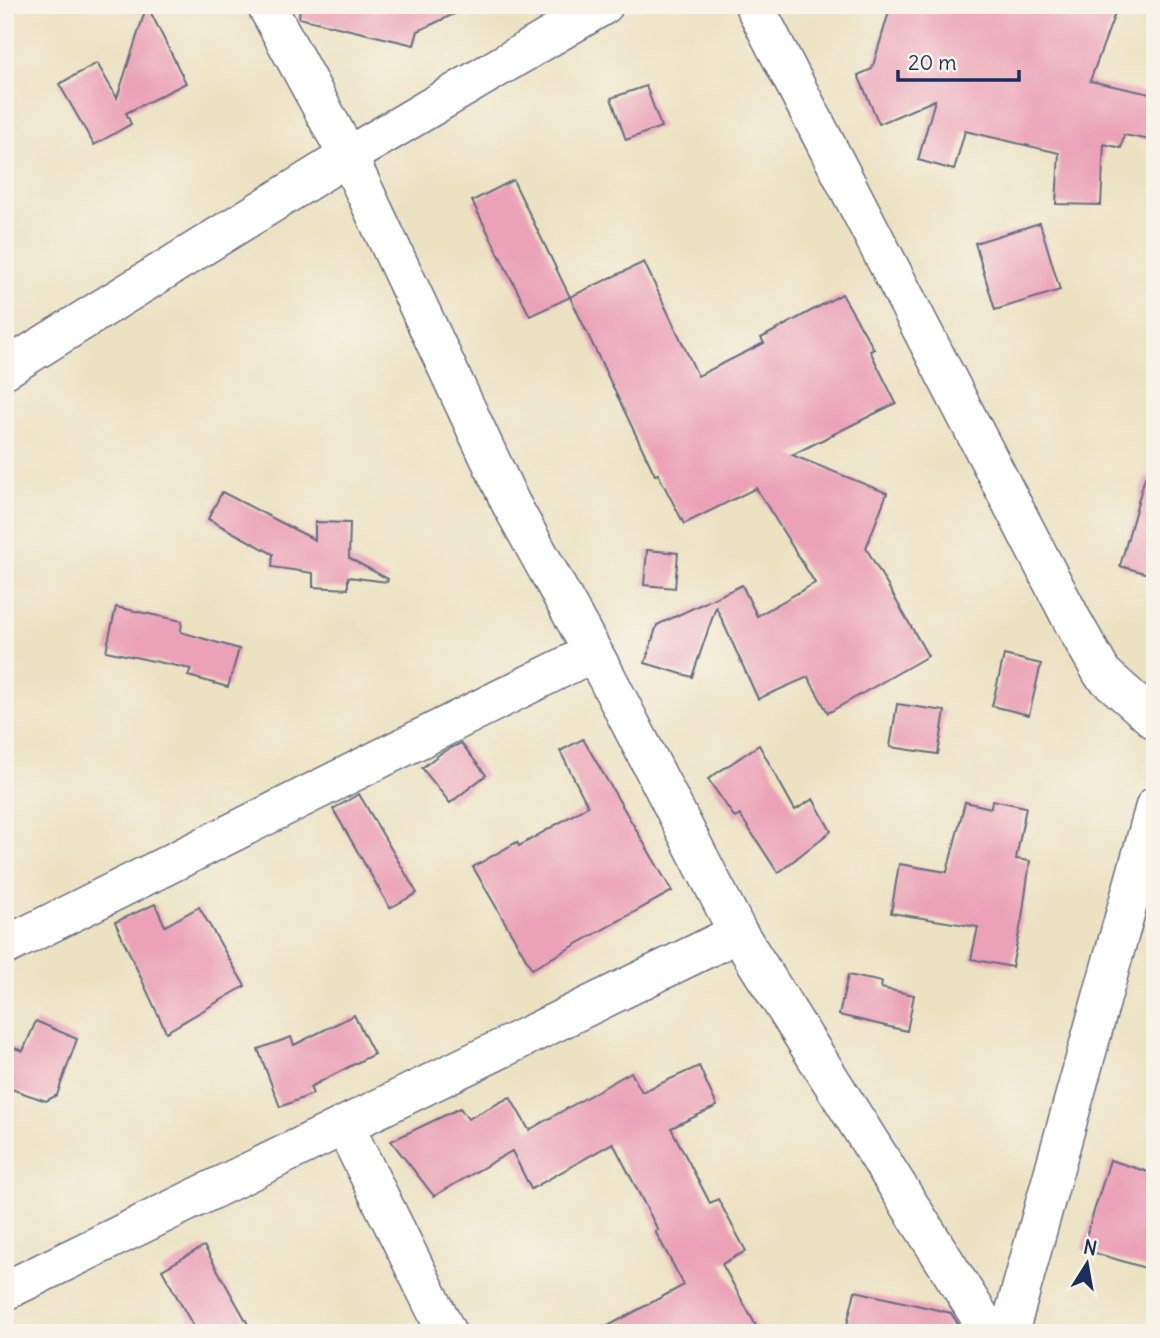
<svg xmlns="http://www.w3.org/2000/svg" width="1160" height="1338" viewBox="0 0 1160 1338" font-family="Delius,sans-serif">
	<style>
		.building { fill: #eba1b7 }
		.lines { fill: none; stroke-linecap: round; stroke-linejoin: round }
		.minor-casing { stroke: #646e81; stroke-width: 41 }
		.minor { stroke: #fff; stroke-width: 38 }
	</style>
	<rect width="100%" height="100%" fill="#f7f3e8"/>
	<filter id="ink" filterUnits="userSpaceOnUse"><feTurbulence type="fractalNoise" baseFrequency=".0143" numOctaves="2"/><feDisplacementMap in="SourceGraphic" scale="14" xChannelSelector="R" yChannelSelector="G"/><feConvolveMatrix kernelMatrix="1 2 1 2 8 2 1 2 1" color-interpolation-filters="sRGB"/></filter>
	<filter id="wash" filterUnits="userSpaceOnUse"><feTurbulence type="fractalNoise" baseFrequency=".00686" numOctaves="4" result="noise"/><feDisplacementMap in="SourceGraphic" scale="28" xChannelSelector="R" yChannelSelector="G"/><feGaussianBlur stdDeviation="1.57" result="paint"/><feColorMatrix in="noise" values="0 0 0 0 0 0 0 0 0 0 0 0 0 0 0 0 0 1.4 0 .05"/><feComposite in="paint" operator="in"/></filter>
	<g filter="url(#wash)">
		<rect width="100%" height="100%" fill="#ece2c2"/>
		<g id="blocks">
			<g class="building">
				<path d="M 147,5 L 186,83 L 126,113 L 131,124 L 94,145 L 59,84 L 97,63 L 117,98 Z"/>
				<path d="M 300,5 L 473,5 L 418,31 L 414,45 L 299,18 Z"/>
				<path d="M 891,5 L 1118,5 L 1090,81 L 1155,95 L 1155,141 L 1124,135 L 1121,148 L 1104,144 L 1101,205 L 1056,204 L 1059,153 L 965,131 L 954,170 L 918,160 L 935,100 L 879,124 L 858,75 L 872,69 Z"/>
				<path d="M 646,86 L 661,127 L 626,140 L 611,98 Z"/>
				<path d="M 513,180 L 570,297 L 644,262 L 698,376 L 764,343 L 761,338 L 842,294 L 874,349 L 870,351 L 896,403 L 792,455 L 887,493 L 866,548 L 928,656 L 828,713 L 808,677 L 758,699 L 716,607 L 692,677 L 645,663 L 657,625 L 742,585 L 757,616 L 815,583 L 756,488 L 684,524 L 658,474 L 655,475 L 570,297 L 530,316 L 472,201 Z"/>
				<path d="M 1040,223 L 1060,290 L 995,310 L 975,243 Z"/>
				<path d="M 1145,477 L 1155,478 L 1155,576 L 1120,566 Z"/>
				<path d="M 222,492 L 315,540 L 315,522 L 350,523 L 349,558 L 388,579 L 387,582 L 348,577 L 348,589 L 313,587 L 313,573 L 272,567 L 273,554 L 208,519 Z"/>
				<path d="M 647,550 L 678,553 L 675,588 L 644,585 Z"/>
				<path d="M 116,607 L 182,621 L 181,632 L 239,649 L 228,687 L 188,676 L 191,669 L 106,651 Z"/>
				<path d="M 1004,655 L 1041,664 L 1029,715 L 992,706 Z"/>
				<path d="M 897,704 L 945,711 L 938,754 L 890,747 Z"/>
				<path d="M 583,739 L 672,891 L 532,969 L 473,867 L 517,842 L 519,846 L 588,806 L 560,751 Z"/>
				<path d="M 461,743 L 486,775 L 450,803 L 422,768 L 441,753 Z"/>
				<path d="M 759,745 L 795,810 L 813,799 L 831,831 L 778,873 L 740,815 L 735,818 L 708,779 Z"/>
				<path d="M 359,794 L 417,893 L 390,908 L 333,809 Z"/>
				<path d="M 992,800 L 1026,807 L 1016,859 L 1030,861 L 1022,918 L 1012,967 L 971,959 L 978,927 L 891,913 L 899,864 L 947,872 L 965,802 L 991,808 Z"/>
				<path d="M 155,904 L 165,926 L 199,907 L 245,986 L 166,1032 L 115,922 Z"/>
				<path d="M 848,975 L 882,982 L 881,988 L 914,995 L 907,1031 L 839,1015 Z"/>
				<path d="M 354,1015 L 374,1054 L 310,1087 L 313,1094 L 280,1107 L 258,1049 L 291,1037 L 294,1045 Z"/>
				<path d="M 36,1021 L 77,1039 L 57,1095 L 46,1101 L 5,1087 L 5,1045 L 23,1051 Z"/>
				<path d="M 699,1066 L 717,1106 L 671,1128 L 710,1203 L 718,1199 L 746,1251 L 722,1264 L 760,1333 L 595,1333 L 684,1285 L 655,1231 L 658,1230 L 613,1143 L 531,1189 L 512,1151 L 434,1196 L 391,1141 L 460,1108 L 468,1119 L 510,1097 L 529,1130 L 631,1072 L 642,1092 Z"/>
				<path d="M 1110,1160 L 1155,1174 L 1155,1271 L 1082,1249 Z"/>
				<path d="M 204,1246 L 253,1333 L 197,1333 L 162,1270 Z"/>
				<path d="M 855,1291 L 951,1313 L 964,1333 L 845,1333 Z"/>
			</g>
		</g>
	</g>
	<g filter="url(#ink)">
		<use href="#blocks" fill-opacity="0" stroke="#646e81" stroke-width="2"/>
		<g class="lines">
			<defs>
				<g id="minor">
					<path d="M 266,5 L 348,156 L 510,502 L 606,676 L 738,933 L 990,1333"/>
					<path d="M 754,5 L 1073,622 L 1102,673 L 1155,720"/>
					<path d="M 5,369 L 348,156 L 604,5"/>
					<path d="M 5,946 L 592,653"/>
					<path d="M 345,1127 L 447,1333"/>
					<path d="M 5,1291 L 738,933"/>
					<path d="M 1009,1333 L 1155,806"/>
				</g>
			</defs>
			<use href="#minor" class="minor-casing"/>
			<use href="#minor" class="minor"/>
		</g>
	</g>
	<rect width="1160" height="1338" fill="none" stroke="#f7f3e8" stroke-width="28"/>
	<g transform="translate(1087 1264) rotate(11)" stroke="#f7f3e8" stroke-width="5" paint-order="stroke">
	<path d="M0-5L12 26L0 18L-12 26Z" fill="#1b2f5e"/>
	<text y="-10" font-size="19" font-weight="bold" text-anchor="middle" fill="#1b2f5e">N</text>
	</g>
	<path d="M898 70v10h121v-10" fill="none" stroke="#1b2f5e" stroke-width="3.5"/>
	<text x="908" y="70" font-size="21" fill="#1b2f5e" stroke="#f7f3e8" stroke-width="5" paint-order="stroke">20 m</text>
</svg>
